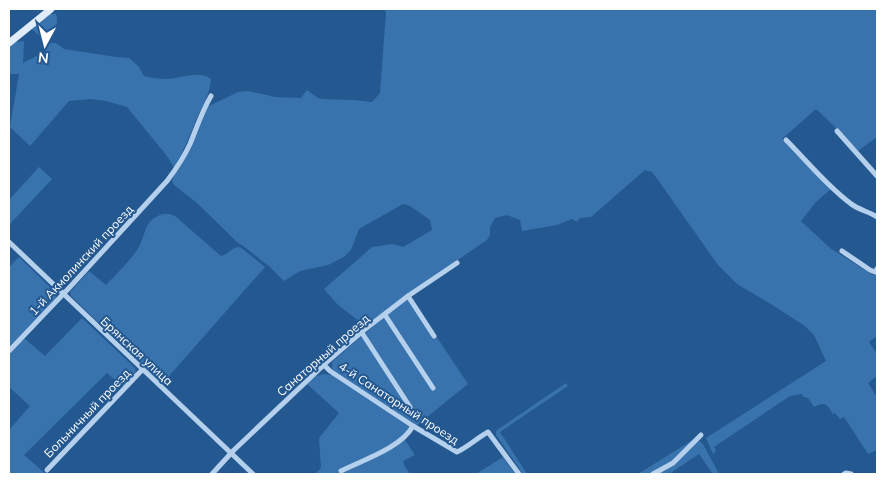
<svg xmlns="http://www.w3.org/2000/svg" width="886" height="483" viewBox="0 0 886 483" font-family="Mulish,sans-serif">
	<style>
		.green { fill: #3873ad }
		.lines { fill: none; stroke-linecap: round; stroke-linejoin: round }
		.street { stroke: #b5d0ec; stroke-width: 5 }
		.secondary { stroke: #e0ecf9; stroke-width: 7 }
		.labels { text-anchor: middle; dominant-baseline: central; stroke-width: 4; stroke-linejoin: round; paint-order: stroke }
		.street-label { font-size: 12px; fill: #fff; stroke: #245890 }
	</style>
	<rect width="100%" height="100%" fill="#245890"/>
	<g class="green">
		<path d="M 384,9 L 877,9 L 877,137 L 858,151 L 830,122 L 816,109 L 782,139 L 831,189 L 816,202 L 801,221 L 830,248 L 873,275 L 877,272 L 877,336 L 869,342 L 877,354 L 877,376 L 868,383 L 877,397 L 877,450 L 868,454 L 844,417 L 840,419 L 835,413 L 833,414 C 827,404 825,401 814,407 L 808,398 L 804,397 L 803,397 L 802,394 L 790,396 L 714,447 L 716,451 L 713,454 L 706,438 L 826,361 L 814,335 L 805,326 L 774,306 L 737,284 L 718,265 L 658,180 L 652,172 L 645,170 L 591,217 L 580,218 L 577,222 L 572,219 L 557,225 L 522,231 L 520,220 L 507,215 L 495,218 L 490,227 L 490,235 L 487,240 L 408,294 L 369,324 L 364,325 L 338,305 L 324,289 L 372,247 L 393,244 L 403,247 L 432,230 L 430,220 L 410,206 L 403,204 L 359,229 L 351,250 L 344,257 L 328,265 L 300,271 L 284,281 L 270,267 L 242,245 L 238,243 L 197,203 L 174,185 L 172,181 L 174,175 L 204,114 L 209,106 L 238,92 L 248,91 L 275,97 L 301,98 L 307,90 L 318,98 L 322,99 L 353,100 L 372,102 L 380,93 L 386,12 Z"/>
		<path d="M 50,14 L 56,14 C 58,19 57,28 53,33 C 53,33 47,37 47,37 L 38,35 L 33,30 L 32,28 Z"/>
		<path d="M 24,41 L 23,63 L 44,52 L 45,43 L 56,43 L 64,49 L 116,57 L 129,58 L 139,67 L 144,76 C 152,78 160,79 168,79 C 181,78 200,70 211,79 C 210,94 202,107 196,120 C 190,136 183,152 174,167 L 167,156 L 127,107 L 106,101 L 91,99 L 69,101 L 30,146 L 10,127 L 19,74 L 9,74 L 9,46 L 16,42 Z"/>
		<path d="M 39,167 L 52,179 L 10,224 L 9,223 L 9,200 Z"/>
		<path d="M 163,214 L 169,214 L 175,216 L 221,256 C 230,254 230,247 240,247 L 265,267 L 162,384 L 71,296 L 70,292 L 89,271 L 106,285 C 115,275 129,262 137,250 C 147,236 142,220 163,214 Z"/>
		<path d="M 19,257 L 56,293 L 56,297 L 55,300 L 9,347 L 9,267 Z"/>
		<path d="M 408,299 L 414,303 L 468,384 L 416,426 L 332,369 L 332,362 L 384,317 Z"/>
		<path d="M 82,318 L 135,368 L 136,374 L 123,387 L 107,373 L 24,455 L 46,474 L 9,474 L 9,430 L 30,406 L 9,387 L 9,355 L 24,338 L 45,356 Z"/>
		<path d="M 324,374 L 332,375 L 413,429 L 403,437 L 415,455 L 403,461 L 405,467 L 410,474 L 315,474 L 321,468 L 319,438 L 339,413 L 307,384 L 316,376 Z"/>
		<path d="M 566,383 L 568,386 L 500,432 L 527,474 L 523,474 L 496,435 L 496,432 L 497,430 Z"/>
		<path d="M 691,441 L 694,443 L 700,441 L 703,444 L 719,474 L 713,474 L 699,454 L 669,474 L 638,474 Z"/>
		<path d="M 503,457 L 515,474 L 476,474 Z"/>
	</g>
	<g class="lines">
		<g class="street">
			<path d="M 837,131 L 877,176"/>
			<path d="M 786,140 C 807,161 826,185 850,203 C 858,210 868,211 877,217"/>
			<path d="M 9,242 L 253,474"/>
			<path d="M 842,251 L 870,270 L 875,272 L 877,269"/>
			<path d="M 408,296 L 434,336"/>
			<path d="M 385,315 L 433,388"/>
			<path d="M 362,333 L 410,407"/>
			<path d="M 9,351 L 69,288 L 167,181 C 176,169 184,157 190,144 C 197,127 202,111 211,96"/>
			<path d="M 324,365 L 330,371 L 413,426 L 457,452 C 468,447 477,438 488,432 L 519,474"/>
			<path d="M 47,470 L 142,370"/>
			<path d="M 341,471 C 363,460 401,448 413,426"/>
			<path d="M 212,474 L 234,450 L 329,360 L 364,330 L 408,296 L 457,263"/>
			<path d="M 653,474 L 673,463 L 701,435"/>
			<path d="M 844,474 L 846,473 L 851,474"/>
		</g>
		<path class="secondary" d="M 9,43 L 51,9"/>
	</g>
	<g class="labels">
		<g class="street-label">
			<text transform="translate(81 260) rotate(-47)">1-й Акмолинский проезд</text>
			<text transform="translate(137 351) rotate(43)">Брянская улица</text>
			<text transform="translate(323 355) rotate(-41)">Санаторный проезд</text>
			<text transform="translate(399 403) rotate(33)">4-й Санаторный проезд</text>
			<text transform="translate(87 413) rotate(-46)">Больничный проезд</text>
		</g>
	</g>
	<rect width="886" height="483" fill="none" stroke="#ffffff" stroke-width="20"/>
	<g transform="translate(45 45) rotate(187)" stroke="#245890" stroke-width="4" paint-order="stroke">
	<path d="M0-4L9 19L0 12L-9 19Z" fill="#ffffff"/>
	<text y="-8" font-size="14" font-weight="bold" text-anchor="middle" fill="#ffffff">N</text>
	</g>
</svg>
